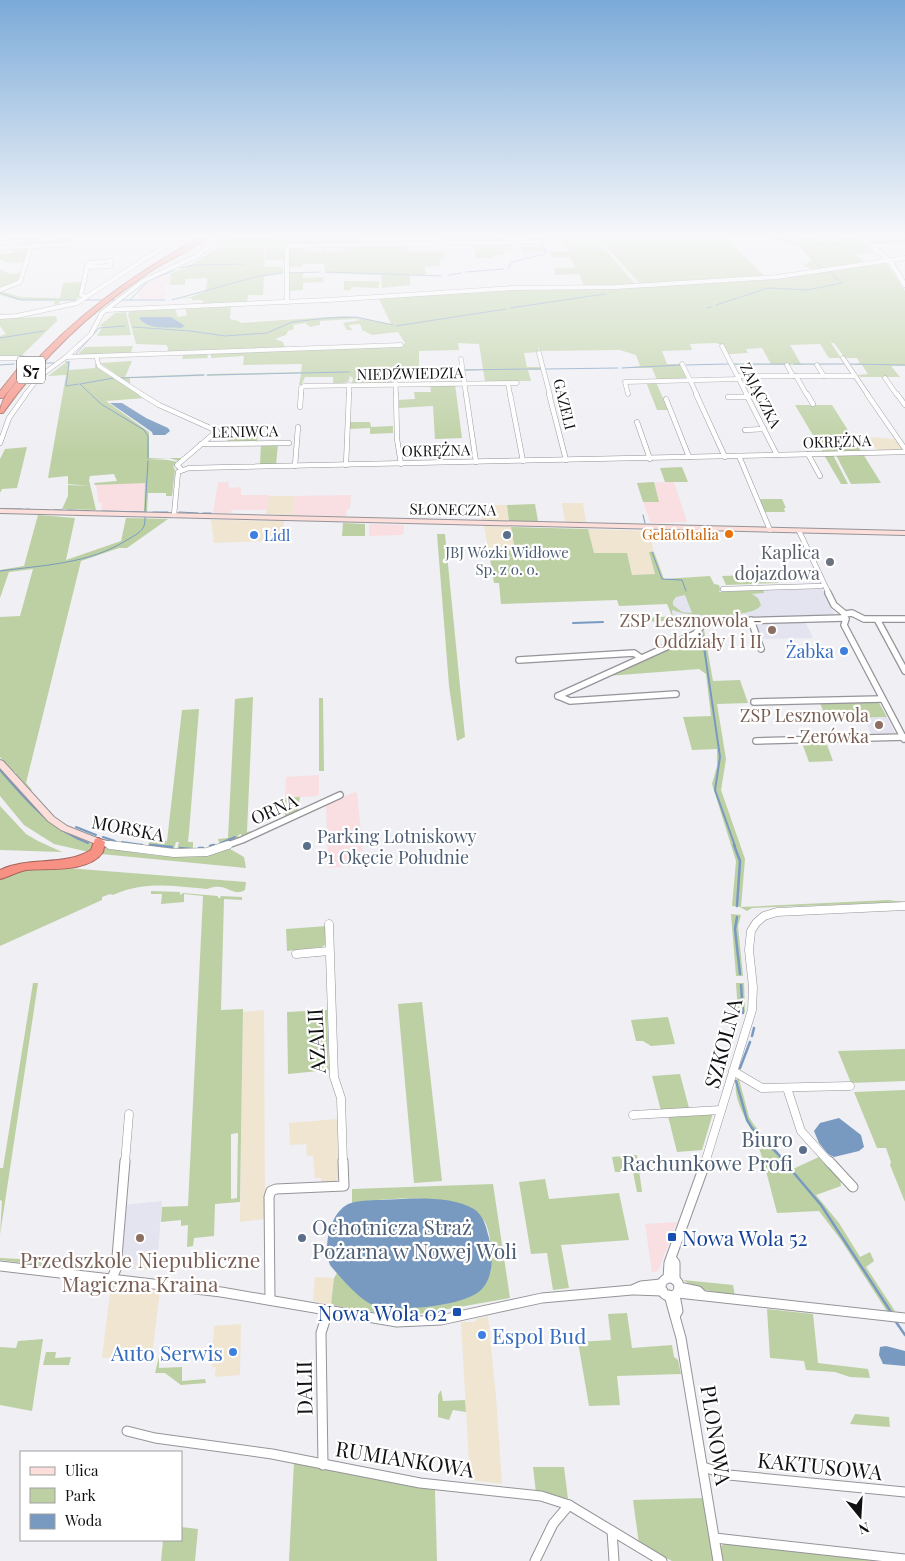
<svg xmlns="http://www.w3.org/2000/svg" width="905" height="1561" viewBox="0 0 905 1561" font-family="'Playfair Display',serif">
	<style>
		.commercial { fill: #efe5d0 }
		.industrial { fill: #f9dee2 }
		.built { fill: #e4e4f0 }
		.green { fill: #bdd0a3; fill-rule: evenodd }
		.water { fill: #799ac0 }
		.lines { fill: none; stroke-linecap: round; stroke-linejoin: round }
		.stream-far2 { stroke: #799ac0; stroke-width: 1 }
		.stream-far1 { stroke: #799ac0; stroke-width: 2 }
		.stream { stroke: #799ac0; stroke-width: 2.5 }
		.minor-far4-casing { stroke: #949499; stroke-width: 5 }
		.minor-far3-casing { stroke: #949499; stroke-width: 5.5 }
		.minor-far2-casing { stroke: #949499; stroke-width: 8 }
		.minor-far1-casing { stroke: #949499; stroke-width: 9 }
		.minor-casing { stroke: #949499; stroke-width: 11 }
		.tertiary-casing { stroke: #949499; stroke-width: 5.5 }
		.secondary-casing { stroke: #949499; stroke-width: 2 }
		.motorway-casing { stroke: #a6645c; stroke-width: 2 }
		.minor-far4 { stroke: #fff; stroke-width: 4 }
		.minor-far3 { stroke: #fff; stroke-width: 4.5 }
		.minor-far2 { stroke: #fff; stroke-width: 5.5 }
		.minor-far1 { stroke: #fff; stroke-width: 8 }
		.minor { stroke: #fff; stroke-width: 9 }
		.tertiary { stroke: #fff; stroke-width: 4.5 }
		.secondary { fill: #fcdeda; fill-rule: evenodd }
		.motorway { fill: #f69183; fill-rule: evenodd }
		.food-dot { fill: #e8710a; stroke: #fff; stroke-width: 2 }
		.shop-dot { fill: #3f7fe0; stroke: #fff; stroke-width: 2 }
		.service-dot { fill: #5c6f8a; stroke: #fff; stroke-width: 2 }
		.worship-dot { fill: #6b7280; stroke: #fff; stroke-width: 2 }
		.education-dot { fill: #8d6e63; stroke: #fff; stroke-width: 2 }
		.transit-dot { fill: #1a4fb4; stroke: #fff; stroke-width: 2 }
		.labels { text-anchor: middle; dominant-baseline: central; stroke-width: 4.5; stroke-linejoin: round; paint-order: stroke }
		.far-street-label { font-size: 15px; fill: #111113; stroke: #fff }
		.far-food-label { font-size: 15px; fill: #c56008; stroke: #fff; text-anchor: end }
		.far-shop-label { font-size: 15px; fill: #366cbe; stroke: #fff; text-anchor: start }
		.far-service-label { font-size: 15px; fill: #4e5e75; stroke: #fff }
		.shield { fill: #fff; stroke: #58585a; stroke-width: 1 }
		.shield-label { font-size: 16px; font-weight: bold; fill: #111113 }
		.worship-label { font-size: 18px; fill: #5b616d; stroke: #fff; text-anchor: end }
		.education-label { font-size: 18px; fill: #785e54; stroke: #fff; text-anchor: end }
		.shop-label { font-size: 18px; fill: #366cbe; stroke: #fff; text-anchor: end }
		.street-label { font-size: 18px; fill: #111113; stroke: #fff }
		.service-label { font-size: 18px; fill: #4e5e75; stroke: #fff; text-anchor: start }
		.near-street-label { font-size: 21px; fill: #111113; stroke: #fff }
		.near-service-label { font-size: 21px; fill: #4e5e75; stroke: #fff; text-anchor: end }
		.near-transit-label { font-size: 21px; fill: #164399; stroke: #fff; text-anchor: start }
		.near-education-label { font-size: 21px; fill: #785e54; stroke: #fff }
		.near-shop-label { font-size: 21px; fill: #366cbe; stroke: #fff; text-anchor: start }
	</style>
	<rect width="100%" height="100%" fill="#efeff4"/>
	<g class="commercial">
		<path d="M 869,437 L 896,439 L 902,449 L 877,451 Z"/>
		<path d="M 269,496 L 295,496 L 293,515 L 266,514 Z"/>
		<path d="M 562,503 L 583,503 L 586,522 L 565,522 Z"/>
		<path d="M 480,505 L 507,505 L 509,521 L 482,520 Z"/>
		<path d="M 211,520 L 284,521 L 284,540 L 214,543 Z"/>
		<path d="M 484,526 L 511,527 L 521,579 L 494,580 Z"/>
		<path d="M 588,529 L 649,531 L 654,552 L 649,552 L 655,574 L 632,575 L 627,553 L 594,553 Z"/>
		<path d="M 264,1010 L 265,1219 L 240,1222 L 243,1012 Z"/>
		<path d="M 337,1119 L 339,1178 L 332,1184 L 321,1184 L 321,1178 L 315,1178 L 313,1156 L 307,1156 L 306,1144 L 290,1145 L 289,1123 Z"/>
		<path d="M 139,1251 L 152,1252 L 146,1270 L 135,1269 Z"/>
		<path d="M 315,1277 L 334,1278 L 331,1305 L 313,1301 Z"/>
		<path d="M 111,1285 L 121,1286 L 120,1292 L 123,1293 L 126,1293 L 128,1287 L 160,1290 L 152,1355 L 102,1358 Z"/>
		<path d="M 488,1316 L 496,1397 L 502,1484 L 470,1480 L 461,1322 L 475,1322 L 476,1319 Z"/>
		<path d="M 241,1324 L 240,1375 L 215,1377 L 216,1367 L 212,1367 L 214,1326 Z"/>
	</g>
	<g class="industrial">
		<path d="M 171,274 L 170,285 L 164,285 L 164,291 L 167,294 L 163,299 L 139,300 L 139,290 L 143,286 L 155,279 Z"/>
		<path d="M 145,482 L 144,511 L 101,510 L 102,503 L 99,503 L 96,485 L 97,485 Z"/>
		<path d="M 218,482 L 229,482 L 228,486 L 231,488 L 241,487 L 241,495 L 269,495 L 267,510 L 232,510 L 230,513 L 213,513 Z"/>
		<path d="M 674,482 L 687,522 L 655,523 L 650,522 L 637,483 Z"/>
		<path d="M 351,495 L 350,509 L 347,509 L 346,516 L 293,515 L 295,496 Z"/>
		<path d="M 369,524 L 404,525 L 404,533 L 401,535 L 369,536 Z"/>
		<path d="M 319,775 L 319,794 L 317,796 L 285,798 L 286,777 Z"/>
		<path d="M 355,792 L 357,793 L 364,865 L 328,868 L 326,805 Z"/>
		<path d="M 677,1222 L 658,1271 L 652,1272 L 645,1224 Z"/>
	</g>
	<g class="built">
		<path d="M 719,585 L 721,591 L 819,588 L 824,591 L 835,615 L 674,621 L 673,610 L 668,603 L 667,593 L 688,592 L 686,586 Z"/>
		<path d="M 805,621 L 813,638 L 760,639 L 754,623 Z"/>
		<path d="M 864,717 L 887,717 L 895,733 L 872,736 Z"/>
		<path d="M 162,1201 L 158,1253 L 139,1251 L 135,1269 L 119,1267 L 124,1205 Z"/>
	</g>
	<g class="green">
		<path d="M 36,236 L 48,236 L 39,241 C 53,241 59,236 74,236 L 72,244 L 26,246 L 29,248 L 24,261 L 22,262 L 3,263 L 4,260 L 0,260 L 0,254 L 13,253 L 14,247 L 20,246 L 22,238 L 35,238 Z"/>
		<path d="M 359,236 L 360,243 L 216,246 L 224,237 L 230,240 L 237,237 Z"/>
		<path d="M 440,236 L 501,236 L 508,243 L 510,250 L 503,250 L 504,255 L 496,254 L 492,258 L 476,258 L 474,242 L 444,242 Z"/>
		<path d="M 538,236 L 724,236 L 765,277 L 641,285 L 600,240 L 565,241 L 599,242 L 636,285 L 584,286 L 579,274 L 555,275 L 554,268 L 575,268 L 570,257 L 551,257 L 549,252 L 568,252 L 563,241 L 544,241 L 547,253 L 522,252 L 521,247 L 539,247 L 538,243 L 541,241 Z"/>
		<path d="M 766,236 L 803,236 L 807,238 L 819,236 L 837,236 L 843,239 L 858,237 L 876,252 L 856,254 L 865,263 L 814,271 L 803,265 L 812,261 L 801,247 Z"/>
		<path d="M 864,236 L 905,236 L 905,243 L 871,244 Z"/>
		<path d="M 408,244 L 409,252 L 443,251 L 444,259 L 440,260 L 440,266 L 425,267 L 426,275 L 442,276 L 410,275 L 410,285 L 382,288 L 381,275 L 325,273 L 324,264 L 303,264 L 302,267 L 288,267 L 288,248 L 302,246 L 302,251 L 322,251 L 322,246 L 325,247 L 325,251 L 345,250 L 345,245 Z"/>
		<path d="M 264,246 L 263,259 L 265,258 L 266,247 L 286,246 L 285,259 L 265,260 L 264,267 L 283,267 L 283,272 L 286,272 L 264,276 L 263,295 L 248,295 L 247,303 L 205,305 L 202,300 L 192,300 L 192,298 L 169,299 L 191,297 L 206,291 L 207,278 L 185,279 L 185,285 L 170,285 L 171,273 L 187,267 L 217,248 Z"/>
		<path d="M 886,262 L 905,291 L 905,366 L 891,366 L 900,377 L 860,377 L 858,375 L 868,374 L 862,365 L 850,365 L 860,363 L 857,358 L 845,358 L 834,343 L 831,343 L 841,358 L 829,358 L 820,344 L 790,345 L 801,364 L 845,365 L 735,365 L 734,364 L 771,364 L 762,348 L 746,349 L 748,353 L 729,354 L 724,346 L 716,343 L 690,344 L 692,350 L 662,351 L 667,364 L 681,364 L 687,377 L 684,379 L 657,380 L 652,368 L 621,368 L 640,366 L 636,355 L 620,350 L 540,351 L 538,346 L 539,352 L 524,353 L 527,367 L 541,367 L 542,370 L 528,370 L 531,381 L 485,381 L 483,370 L 465,371 L 465,369 L 483,369 L 479,344 L 458,343 L 459,350 L 419,351 L 419,371 L 391,371 L 392,381 L 389,383 L 352,383 L 353,378 L 350,376 L 348,382 L 333,385 L 333,377 L 305,377 L 302,384 L 305,385 L 299,385 L 301,373 L 207,376 L 208,374 L 301,372 L 302,364 L 243,365 L 244,356 L 211,358 L 211,352 L 403,345 L 405,343 L 398,332 L 372,335 L 362,330 L 360,324 L 348,325 L 353,330 L 347,330 L 343,323 L 361,320 L 354,319 L 320,321 L 320,325 L 310,327 L 305,323 L 293,325 L 294,329 L 288,331 L 286,335 L 275,339 L 283,342 L 285,348 L 187,353 L 207,353 L 208,358 L 182,359 L 184,353 L 167,354 L 168,348 L 166,345 L 136,344 L 128,315 L 129,312 L 132,311 L 175,309 L 178,317 L 187,315 L 185,309 L 231,306 L 230,319 L 239,321 L 240,323 L 345,316 L 391,324 L 379,299 L 515,289 L 616,289 L 763,279 L 792,277 Z"/>
		<path d="M 0,269 L 10,274 L 21,273 L 19,282 L 0,290 Z"/>
		<path d="M 288,272 L 322,272 L 303,273 L 303,278 L 323,277 L 324,282 L 303,283 L 303,290 L 289,291 Z"/>
		<path d="M 344,281 L 379,281 L 379,288 L 351,287 L 351,290 L 344,290 Z"/>
		<path d="M 82,282 L 79,297 L 75,300 L 60,299 L 59,304 L 54,305 L 55,300 L 18,300 L 0,295 L 0,291 L 22,297 L 60,298 L 63,283 Z"/>
		<path d="M 126,312 L 131,335 L 97,336 L 103,326 L 99,326 L 115,313 Z"/>
		<path d="M 56,316 L 57,321 L 20,357 L 0,358 L 0,336 L 6,334 L 0,326 L 0,319 Z"/>
		<path d="M 133,346 L 130,355 L 76,356 L 85,347 Z"/>
		<path d="M 68,361 L 70,361 L 69,370 L 95,368 L 95,364 L 145,398 L 106,401 L 149,432 L 149,458 L 183,458 L 179,461 L 169,458 L 149,459 L 168,460 L 177,462 L 173,466 L 175,470 L 172,496 L 166,496 L 166,493 L 148,493 L 147,511 L 144,511 L 145,483 L 95,485 L 94,483 L 117,481 L 114,474 L 90,476 L 89,480 L 96,510 L 62,509 L 68,496 L 68,485 L 90,486 L 68,484 L 68,476 L 48,478 L 66,375 L 48,376 Z"/>
		<path d="M 132,361 L 125,377 L 204,374 L 204,376 L 130,378 L 130,384 L 100,363 Z"/>
		<path d="M 646,382 L 656,382 L 668,410 L 657,410 Z"/>
		<path d="M 430,384 L 455,384 L 462,438 L 435,439 L 433,406 L 398,408 L 397,400 L 415,399 L 414,392 L 431,392 Z"/>
		<path d="M 795,405 L 832,405 L 861,451 L 823,452 Z"/>
		<path d="M 349,422 L 370,422 L 371,427 L 393,426 L 393,433 L 370,434 L 370,428 L 348,429 Z"/>
		<path d="M 233,430 L 234,433 L 258,432 L 257,443 L 227,443 L 229,433 L 217,434 L 219,431 Z"/>
		<path d="M 261,444 L 278,444 L 276,465 L 260,465 Z"/>
		<path d="M 27,447 L 17,488 L 2,489 L 0,493 L 0,459 L 5,449 Z"/>
		<path d="M 863,454 L 881,483 L 851,484 L 836,455 Z"/>
		<path d="M 824,455 L 833,455 L 848,484 L 841,484 Z"/>
		<path d="M 682,467 L 688,482 L 665,482 L 660,468 Z"/>
		<path d="M 654,482 L 659,502 L 643,502 L 637,483 Z"/>
		<path d="M 761,499 L 782,499 L 786,508 L 784,508 L 785,512 L 763,512 L 759,501 Z"/>
		<path d="M 535,504 L 538,521 L 509,521 L 507,505 Z"/>
		<path d="M 38,515 L 75,518 L 66,560 L 121,541 L 126,518 L 168,519 L 127,548 L 119,548 L 81,561 L 26,783 L 32,790 L 29,791 L 15,774 L 16,772 L 13,772 L 0,757 L 0,617 L 20,616 L 33,569 L 9,572 L 0,598 L 0,570 L 24,566 Z"/>
		<path d="M 343,523 L 365,524 L 365,536 L 342,536 Z"/>
		<path d="M 511,527 L 588,529 L 594,553 L 627,553 L 632,575 L 655,574 L 649,552 L 654,552 L 664,579 L 710,576 L 714,584 L 719,585 L 720,589 L 719,592 L 763,590 L 764,593 L 752,594 L 758,598 L 761,605 C 754,619 686,617 673,610 L 672,611 L 674,621 L 627,622 L 627,620 L 672,616 L 667,604 L 619,606 L 617,600 L 501,604 L 499,583 L 494,583 L 489,552 L 515,550 ZM 685,595 L 692,613 L 682,612 L 673,605 L 673,601 L 676,597 Z"/>
		<path d="M 437,534 L 445,534 L 465,737 L 457,741 L 449,686 Z"/>
		<path d="M 774,574 L 778,583 L 726,585 L 722,576 Z"/>
		<path d="M 704,630 L 713,681 L 740,680 L 748,703 L 717,704 L 726,759 L 721,790 L 745,859 L 741,907 L 888,900 L 905,902 L 752,908 L 747,911 L 740,907 L 732,906 L 736,861 L 712,784 L 717,766 L 717,749 L 692,750 L 683,717 L 711,716 L 706,674 L 699,669 L 607,676 L 680,643 L 700,643 L 698,634 Z"/>
		<path d="M 253,697 L 247,832 L 266,828 L 242,837 L 241,834 L 238,835 L 239,838 L 220,845 L 218,839 L 228,838 L 235,699 Z"/>
		<path d="M 319,698 L 323,698 L 324,771 L 319,771 Z"/>
		<path d="M 878,701 L 887,717 L 826,718 L 820,703 Z"/>
		<path d="M 199,709 L 189,832 L 188,842 L 193,842 L 193,850 L 177,850 L 179,842 L 176,842 L 174,849 L 147,847 L 151,839 L 167,841 L 182,710 Z"/>
		<path d="M 826,742 L 833,761 L 809,762 L 802,743 Z"/>
		<path d="M 0,767 C 31,803 47,826 94,843 L 93,853 L 54,844 L 24,825 L 0,796 Z"/>
		<path d="M 300,797 L 298,810 L 285,819 L 285,798 Z"/>
		<path d="M 0,806 L 26,834 L 38,841 L 62,852 L 0,850 Z"/>
		<path d="M 108,847 C 134,853 169,859 196,856 C 208,855 219,850 230,849 L 244,857 L 246,868 L 101,854 L 103,848 Z"/>
		<path d="M 54,867 L 246,882 L 245,890 C 232,898 227,881 207,889 C 172,886 145,881 113,895 L 110,894 L 102,897 L 102,900 L 0,946 L 0,879 L 16,870 Z"/>
		<path d="M 151,891 L 180,892 L 180,895 L 183,893 L 218,896 L 218,898 L 220,898 L 221,896 L 242,897 L 242,900 L 224,899 L 221,1010 L 243,1009 L 240,1202 L 215,1204 L 214,1236 L 194,1238 L 193,1246 L 187,1247 L 188,1225 L 181,1226 L 181,1220 L 161,1222 L 162,1207 L 188,1206 L 203,896 L 184,894 L 184,902 L 161,904 L 162,894 L 151,894 ZM 238,1133 L 237,1198 L 231,1199 L 231,1134 Z"/>
		<path d="M 731,914 L 741,915 L 738,926 L 743,976 L 736,976 Z"/>
		<path d="M 327,926 L 327,943 L 322,947 L 287,951 L 286,929 Z"/>
		<path d="M 33,983 L 38,983 L 0,1235 L 2,1201 L 0,1200 L 0,1168 L 3,1168 Z"/>
		<path d="M 736,983 L 744,983 L 745,1012 L 738,1013 Z"/>
		<path d="M 422,1002 L 442,1181 L 414,1183 L 398,1004 Z"/>
		<path d="M 327,1010 L 329,1070 L 288,1074 L 287,1012 Z"/>
		<path d="M 668,1017 L 675,1044 L 651,1046 L 643,1041 L 636,1041 L 631,1020 Z"/>
		<path d="M 905,1049 L 905,1081 L 851,1083 L 838,1051 Z"/>
		<path d="M 680,1074 L 689,1108 L 661,1111 L 652,1076 Z"/>
		<path d="M 737,1078 L 739,1079 L 749,1117 L 754,1125 L 793,1169 L 821,1156 L 840,1176 L 841,1186 L 816,1195 L 839,1223 L 860,1257 L 870,1252 L 874,1261 L 866,1267 L 895,1311 L 891,1311 L 892,1314 L 888,1313 L 841,1240 L 819,1211 L 777,1213 C 770,1188 764,1158 754,1135 C 746,1118 731,1097 737,1078 Z"/>
		<path d="M 905,1090 L 905,1202 L 890,1165 L 891,1162 L 886,1148 L 877,1148 L 854,1092 Z"/>
		<path d="M 713,1113 L 702,1150 L 677,1152 L 668,1116 Z"/>
		<path d="M 637,1155 L 642,1192 L 637,1192 L 633,1172 L 615,1172 L 612,1157 Z"/>
		<path d="M 545,1179 L 549,1199 L 619,1193 L 629,1240 L 561,1245 L 569,1288 L 553,1290 L 547,1253 L 531,1254 L 519,1182 Z"/>
		<path d="M 493,1184 L 510,1298 L 419,1314 L 374,1312 L 331,1305 L 334,1278 L 337,1273 L 370,1303 L 428,1306 L 458,1300 L 490,1274 C 492,1258 492,1239 486,1224 C 470,1190 383,1198 352,1203 L 352,1189 Z"/>
		<path d="M 0,1258 L 58,1261 L 58,1267 L 0,1260 Z"/>
		<path d="M 683,1280 L 733,1285 L 735,1296 L 691,1287 L 691,1285 Z"/>
		<path d="M 767,1309 L 813,1314 L 818,1363 L 868,1369 L 870,1378 L 850,1377 L 835,1372 L 806,1370 L 804,1361 L 770,1358 Z"/>
		<path d="M 627,1313 L 632,1348 L 672,1345 L 674,1357 L 678,1360 L 681,1374 L 617,1376 L 620,1405 L 589,1406 L 578,1342 L 611,1340 L 608,1314 Z"/>
		<path d="M 43,1339 L 32,1411 L 0,1405 L 0,1347 L 16,1348 L 18,1341 Z"/>
		<path d="M 46,1352 L 56,1352 L 55,1358 L 71,1357 L 69,1365 L 43,1365 Z"/>
		<path d="M 159,1357 L 159,1368 L 182,1367 L 182,1381 L 205,1379 L 206,1383 L 181,1385 L 165,1373 L 155,1373 Z"/>
		<path d="M 441,1390 L 443,1401 L 465,1400 L 466,1412 L 453,1410 L 449,1420 L 438,1417 L 438,1395 Z"/>
		<path d="M 855,1414 L 889,1417 L 890,1427 L 850,1424 Z"/>
		<path d="M 294,1462 L 349,1474 L 435,1490 L 437,1561 L 289,1561 Z"/>
		<path d="M 533,1467 L 564,1467 L 568,1499 L 536,1493 Z"/>
		<path d="M 704,1498 L 714,1561 L 672,1561 L 639,1544 L 633,1500 Z"/>
		<path d="M 181,1527 L 198,1529 L 195,1561 L 161,1561 L 163,1540 L 181,1540 Z"/>
		<path d="M 725,1542 L 890,1561 L 722,1561 L 720,1548 Z"/>
	</g>
	<g class="water">
		<path d="M 141,317 L 171,317 L 185,326 L 181,328 C 169,327 147,330 139,318 Z"/>
		<path d="M 110,403 L 122,403 L 146,418 L 168,428 L 170,431 L 165,435 L 153,435 L 152,432 Z"/>
		<path d="M 839,1118 L 861,1135 L 864,1147 L 859,1151 L 834,1157 L 828,1154 L 819,1143 L 814,1131 L 820,1123 Z"/>
		<path d="M 376,1200 C 404,1199 449,1194 474,1209 C 484,1216 486,1227 489,1238 C 493,1254 494,1276 482,1289 C 465,1307 394,1313 371,1304 C 358,1298 339,1276 330,1265 C 323,1248 329,1217 345,1206 C 353,1200 366,1201 376,1200 Z"/>
		<path d="M 886,1346 L 905,1351 L 905,1366 L 883,1364 L 879,1355 L 880,1347 Z"/>
	</g>
	<g class="lines">
		<g class="stream-far2">
			<path d="M 540,236 L 543,241"/>
			<path d="M 769,236 L 801,245 L 864,243"/>
			<path d="M 543,242 L 545,253"/>
			<path d="M 897,242 L 905,242"/>
			<path d="M 871,243 L 894,242"/>
			<path d="M 802,246 L 818,265 L 825,269"/>
			<path d="M 512,262 L 545,254"/>
			<path d="M 180,268 L 194,265 L 245,264"/>
			<path d="M 508,269 L 511,263"/>
			<path d="M 326,272 L 441,276"/>
			<path d="M 466,272 L 503,269"/>
			<path d="M 290,273 L 320,272"/>
			<path d="M 449,275 L 461,273"/>
			<path d="M 0,293 L 21,300 L 55,300"/>
			<path d="M 59,300 L 76,300"/>
			<path d="M 83,300 L 105,300"/>
			<path d="M 110,300 L 165,300"/>
			<path d="M 130,300 L 148,281 L 175,270"/>
			<path d="M 172,300 L 255,277 L 283,273"/>
			<path d="M 716,305 L 768,288 L 807,290 L 842,283 L 829,272"/>
			<path d="M 510,308 L 605,294"/>
			<path d="M 707,308 L 711,307"/>
			<path d="M 396,326 L 506,309"/>
			<path d="M 133,327 L 190,331 L 225,336 L 267,333 L 292,322 L 327,318 L 356,317 L 393,325"/>
			<path d="M 0,338 L 44,331"/>
			<path d="M 75,355 L 99,328 L 125,326"/>
			<path d="M 66,362 L 69,362 L 66,386 L 79,384"/>
			<path d="M 44,363 L 55,363"/>
			<path d="M 17,364 L 20,364"/>
			<path d="M 734,364 L 790,364"/>
			<path d="M 794,364 L 844,364"/>
			<path d="M 850,364 L 905,365"/>
			<path d="M 0,365 L 14,364"/>
			<path d="M 686,365 L 729,364"/>
			<path d="M 622,368 L 680,365"/>
			<path d="M 528,369 L 541,369"/>
			<path d="M 546,369 L 618,368"/>
			<path d="M 422,370 L 460,370"/>
			<path d="M 465,370 L 527,369"/>
			<path d="M 355,371 L 419,370"/>
			<path d="M 207,375 L 349,372"/>
			<path d="M 114,378 L 80,384 L 101,404 L 144,430 L 148,436 L 148,458"/>
			<path d="M 121,378 L 204,375"/>
			<path d="M 3,509 L 22,509"/>
			<path d="M 27,509 L 35,510"/>
			<path d="M 41,510 L 48,510"/>
			<path d="M 54,510 L 62,510"/>
			<path d="M 68,510 L 89,511"/>
			<path d="M 103,511 L 147,512"/>
			<path d="M 145,512 L 148,461"/>
			<path d="M 153,512 L 168,512"/>
			<path d="M 179,512 L 198,513"/>
			<path d="M 203,513 L 211,513"/>
			<path d="M 643,515 L 645,523"/>
			<path d="M 652,552 L 662,579 L 682,580 L 686,591"/>
			<path d="M 0,571 C 44,565 89,564 127,540 C 132,537 140,533 143,528 C 145,525 145,521 145,517"/>
		</g>
		<g class="stream-far1">
			<path d="M 573,623 L 603,622"/>
			<path d="M 702,633 L 720,757 L 715,790 L 735,846"/>
			<path d="M 0,770 C 26,800 50,829 88,843"/>
			<path d="M 76,827 L 96,835"/>
			<path d="M 103,837 L 115,841"/>
			<path d="M 122,842 L 142,845"/>
			<path d="M 221,843 L 235,837"/>
			<path d="M 150,845 L 160,846"/>
			<path d="M 210,846 L 214,845"/>
		</g>
		<g class="stream">
			<path d="M 140,845 L 142,845"/>
			<path d="M 150,845 L 172,847"/>
			<path d="M 734,845 L 740,861 L 737,906"/>
			<path d="M 210,846 L 214,845"/>
			<path d="M 180,848 L 191,849"/>
			<path d="M 199,848 L 203,848"/>
			<path d="M 737,917 L 735,929 L 740,974"/>
			<path d="M 741,985 L 743,1013"/>
			<path d="M 752,1036 L 754,1028"/>
			<path d="M 740,1068 L 750,1042"/>
			<path d="M 736,1081 L 747,1120 L 752,1128 L 777,1153 L 821,1205 L 891,1312"/>
			<path d="M 896,1322 L 905,1335"/>
		</g>
		<defs>
			<g id="minor-far4">
				<path d="M 0,238 L 21,237"/>
				<path d="M 0,248 L 70,244"/>
				<path d="M 111,261 L 110,266 L 87,267 L 88,263 Z"/>
				<path d="M 0,290 L 20,282 L 31,246"/>
				<path d="M 86,297 L 81,295 L 87,267"/>
				<path d="M 287,302 L 287,247 L 290,246 L 539,242"/>
				<path d="M 106,310 L 328,300 L 512,288 L 616,287 L 777,277 L 905,258"/>
				<path d="M 0,317 L 17,316 L 77,303 L 146,258 L 185,236"/>
				<path d="M 722,346 L 747,395"/>
				<path d="M 539,353 L 550,395"/>
				<path d="M 96,356 L 99,366 L 143,395"/>
				<path d="M 66,357 L 401,345"/>
				<path d="M 0,358 L 23,358"/>
				<path d="M 843,358 L 868,395"/>
				<path d="M 461,359 L 466,395"/>
				<path d="M 682,364 L 690,380"/>
				<path d="M 787,365 L 793,376"/>
				<path d="M 817,365 L 824,376"/>
				<path d="M 395,372 L 396,395"/>
				<path d="M 738,376 L 855,376"/>
				<path d="M 796,376 L 807,395"/>
				<path d="M 885,378 L 897,395"/>
				<path d="M 691,382 L 697,395"/>
				<path d="M 508,383 L 510,395"/>
				<path d="M 628,394 L 625,382 L 739,379"/>
				<path d="M 25,395 L 39,377 L 66,357 L 91,334 L 102,313 L 143,281 L 197,256 L 220,236"/>
				<path d="M 301,395 L 301,388 L 304,386 L 517,383"/>
				<path d="M 349,395 L 349,385"/>
			</g>
			<g id="minor-far3">
				<path d="M 141,394 L 159,405 L 217,431 L 177,465 L 181,469"/>
				<path d="M 396,394 L 397,439 L 401,464"/>
				<path d="M 466,394 L 476,462"/>
				<path d="M 510,394 L 523,461"/>
				<path d="M 549,394 L 566,460"/>
				<path d="M 696,394 L 725,457"/>
				<path d="M 746,394 L 777,455"/>
				<path d="M 807,394 L 813,404"/>
				<path d="M 867,394 L 905,449"/>
				<path d="M 897,394 L 905,405"/>
				<path d="M 728,397 L 748,397"/>
				<path d="M 666,399 L 689,457"/>
				<path d="M 300,407 L 301,394"/>
				<path d="M 637,422 L 650,459"/>
				<path d="M 745,430 L 764,429"/>
				<path d="M 0,443 L 9,418 L 26,394"/>
				<path d="M 201,444 L 289,443"/>
				<path d="M 808,454 L 820,476"/>
				<path d="M 739,456 L 770,530"/>
				<path d="M 346,465 L 349,394"/>
				<path d="M 295,466 L 298,427"/>
				<path d="M 174,515 L 178,472 L 189,468 L 905,452"/>
				<path d="M 799,531 L 829,594"/>
				<path d="M 723,589 L 821,586"/>
			</g>
			<g id="minor-far2">
				<path d="M 828,593 L 834,605 L 845,614"/>
				<path d="M 845,614 L 852,613 L 864,619 L 905,619"/>
				<path d="M 844,616 L 846,619 L 844,625 L 904,739"/>
				<path d="M 751,620 L 761,649"/>
				<path d="M 878,621 L 905,671"/>
				<path d="M 519,660 L 634,653 L 641,658"/>
				<path d="M 558,696 L 695,634 L 705,622 L 844,618"/>
				<path d="M 558,696 L 570,701 L 676,694"/>
				<path d="M 754,702 L 882,699"/>
				<path d="M 756,741 L 905,737"/>
				<path d="M 99,842 L 116,846"/>
				<path d="M 225,846 L 242,840 L 340,795"/>
			</g>
			<g id="minor-far1">
				<path d="M 110,845 L 174,853 L 207,852 L 228,845"/>
				<path d="M 329,924 L 334,1077 L 341,1098 L 343,1163"/>
				<path d="M 296,954 L 329,951"/>
				<path d="M 733,1071 L 762,1088 L 850,1086"/>
				<path d="M 787,1088 L 801,1131 L 830,1163"/>
				<path d="M 633,1115 L 721,1110"/>
				<path d="M 125,1163 L 129,1114"/>
				<path d="M 705,1163 L 752,1010 L 753,987 L 749,950 L 751,931 L 756,923 L 764,916 L 777,912 L 905,906"/>
			</g>
			<g id="minor">
				<path d="M 829,1161 L 853,1187"/>
				<path d="M 672,1259 L 675,1263 L 675,1280"/>
				<path d="M 0,1266 L 221,1292 L 397,1322 L 441,1320 L 542,1298 L 632,1290 L 641,1286 L 661,1284"/>
				<path d="M 112,1278 L 116,1269 L 125,1161"/>
				<path d="M 668,1278 L 669,1263 L 706,1161"/>
				<circle cx="670" cy="1287" r="9"/>
				<path d="M 679,1287 L 698,1291 L 702,1295"/>
				<path d="M 634,1290 L 663,1291"/>
				<path d="M 678,1293 L 905,1318"/>
				<path d="M 669,1295 L 681,1338 L 718,1561"/>
				<path d="M 675,1295 L 678,1311 L 675,1316"/>
				<path d="M 270,1300 L 269,1197 L 271,1191 L 276,1189 L 344,1186 L 343,1161"/>
				<path d="M 127,1431 L 155,1438 L 272,1454 L 420,1483 L 541,1496 L 569,1505 L 662,1561"/>
				<path d="M 323,1465 L 321,1333 L 328,1311"/>
				<path d="M 703,1467 L 729,1475 L 905,1492"/>
				<path d="M 612,1531 L 614,1561"/>
				<path d="M 715,1538 L 905,1559"/>
				<path d="M 535,1561 L 553,1524 L 569,1505"/>
			</g>
			<path id="tertiary" d="M 859,236 L 890,261 L 905,285"/>
			<g id="secondary">
				<path d="M 0,509 L 905,531 L 905,535 L 0,513 Z"/>
				<path d="M 0,760 L 3,761 L 54,817 L 67,826 L 102,840 L 104,842 L 102,844 L 96,844 L 61,830 L 48,821 L 0,768 Z"/>
			</g>
			<g id="motorway">
				<path d="M 203,236 L 210,236 C 193,250 167,260 148,273 C 89,313 44,355 3,413 L 0,413 C 0,399 14,385 23,375 C 74,316 135,273 203,236 Z"/>
				<path d="M 20,366 L 27,368 L 3,398 L 0,398 L 0,391 Z"/>
				<path d="M 99,838 L 105,842 L 103,852 C 89,873 48,868 26,870 C 16,872 9,877 0,879 L 0,870 C 30,856 63,867 91,850 L 95,839 Z"/>
			</g>
		</defs>
		<use href="#minor-far4" class="minor-far4-casing"/>
		<use href="#minor-far3" class="minor-far3-casing"/>
		<use href="#minor-far2" class="minor-far2-casing"/>
		<use href="#minor-far1" class="minor-far1-casing"/>
		<use href="#minor" class="minor-casing"/>
		<use href="#tertiary" class="tertiary-casing"/>
		<use href="#secondary" class="secondary-casing"/>
		<use href="#motorway" class="motorway-casing"/>
		<use href="#minor-far4" class="minor-far4"/>
		<use href="#minor-far3" class="minor-far3"/>
		<use href="#minor-far2" class="minor-far2"/>
		<use href="#minor-far1" class="minor-far1"/>
		<use href="#minor" class="minor"/>
		<use href="#tertiary" class="tertiary"/>
		<use href="#secondary" class="secondary"/>
		<use href="#motorway" class="motorway"/>
	</g>
	<linearGradient id="sky" x2="0" y2="1"><stop stop-color="#7baad8"/><stop offset="0.52" stop-color="#f8f8fa"/><stop offset="1" stop-color="#f8f8fa" stop-opacity="0"/></linearGradient>
	<rect width="905" height="454" fill="url(#sky)"/>
	<circle class="food-dot" cx="729" cy="534" r="5"/>
	<g class="shop-dot">
		<circle cx="254" cy="535" r="5"/>
		<circle cx="844" cy="651" r="5"/>
		<circle cx="482" cy="1335" r="5"/>
		<circle cx="233" cy="1352" r="5"/>
	</g>
	<g class="service-dot">
		<circle cx="507" cy="535" r="5"/>
		<circle cx="307" cy="846" r="5"/>
		<circle cx="803" cy="1150" r="5"/>
		<circle cx="302" cy="1238" r="5"/>
	</g>
	<circle class="worship-dot" cx="830" cy="562" r="5"/>
	<g class="education-dot">
		<circle cx="772" cy="630" r="5"/>
		<circle cx="879" cy="725" r="5"/>
		<circle cx="140" cy="1238" r="5"/>
	</g>
	<g class="transit-dot">
		<rect x="667" y="1232" width="10" height="10" rx="2.5"/>
		<rect x="452" y="1307" width="10" height="10" rx="2.5"/>
	</g>
	<g class="labels">
		<g class="far-street-label">
			<text transform="translate(410 373) rotate(-1)">NIEDŹWIEDZIA</text>
			<text transform="translate(761 395) rotate(63)">ZAJĄCZKA</text>
			<text transform="translate(565 404) rotate(76)">GAZELI</text>
			<text transform="translate(245 431) rotate(-1)">LENIWCA</text>
			<text transform="translate(837 441) rotate(-2)">OKRĘŻNA</text>
			<text transform="translate(436 450) rotate(-1)">OKRĘŻNA</text>
			<text transform="translate(453 509) rotate(1)">SŁONECZNA</text>
		</g>
		<g class="far-food-label">
			<text x="719" y="534">GelatoItalia</text>
		</g>
		<g class="far-shop-label">
			<text x="264" y="535">Lidl</text>
		</g>
		<g class="far-service-label">
			<text x="507" y="552">JBJ Wózki Widłowe<tspan x="507" dy="17">Sp. z o. o.</tspan></text>
		</g>
		<rect class="shield" x="17" y="356.5" width="28" height="27" rx="4"/>
		<g class="shield-label">
			<text x="31" y="370">S7</text>
		</g>
		<g class="worship-label">
			<text x="820" y="552">Kaplica<tspan x="820" dy="21">dojazdowa</tspan></text>
		</g>
		<g class="education-label">
			<text x="762" y="620">ZSP Lesznowola -<tspan x="762" dy="21">Oddziały I i II</tspan></text>
			<text x="869" y="715">ZSP Lesznowola<tspan x="869" dy="21">- Zerówka</tspan></text>
		</g>
		<g class="shop-label">
			<text x="834" y="651">Żabka</text>
		</g>
		<g class="street-label">
			<text transform="translate(274 809) rotate(-24)">ORNA</text>
			<text transform="translate(128 828) rotate(11)">MORSKA</text>
		</g>
		<g class="service-label">
			<text x="317" y="836">Parking Lotniskowy<tspan x="317" dy="21">P1 Okęcie Południe</tspan></text>
		</g>
		<g class="near-street-label">
			<text transform="translate(315 1041) rotate(-93)">AZALII</text>
			<text transform="translate(722 1043) rotate(-75)">SZKOLNA</text>
			<text transform="translate(303 1388) rotate(-91)">DALII</text>
			<text transform="translate(717 1435) rotate(81)">PLONOWA</text>
			<text transform="translate(405 1458) rotate(9)">RUMIANKOWA</text>
			<text transform="translate(820 1465) rotate(6)">KAKTUSOWA</text>
		</g>
		<g class="near-service-label">
			<text x="793" y="1138">Biuro<tspan x="793" dy="24">Rachunkowe Profi</tspan></text>
			<text x="312" y="1226" text-anchor="start">Ochotnicza Straż<tspan x="312" dy="24">Pożarna w Nowej Woli</tspan></text>
		</g>
		<g class="near-transit-label">
			<text x="682" y="1237">Nowa Wola 52</text>
			<text x="447" y="1312" text-anchor="end">Nowa Wola 02</text>
		</g>
		<g class="near-education-label">
			<text x="140" y="1259">Przedszkole Niepubliczne<tspan x="140" dy="24">Magiczna Kraina</tspan></text>
		</g>
		<g class="near-shop-label">
			<text x="492" y="1335">Espol Bud</text>
			<text x="223" y="1352" text-anchor="end">Auto Serwis</text>
		</g>
	</g>
	<rect x="20" y="1451" width="162" height="90" fill="#ffffff" stroke="#a0a0a1"/>
	<rect x="30" y="1467" width="25" height="8" fill="#fcdeda" stroke="#a0a0a1"/>
	<text x="65" y="1476" font-size="15" fill="#111113">Ulica</text>
	<rect x="30" y="1488" width="25" height="15" fill="#bdd0a3" stroke="#a0a0a1"/>
	<text x="65" y="1501" font-size="15" fill="#111113">Park</text>
	<rect x="30" y="1514" width="25" height="15" fill="#799ac0" stroke="#a0a0a1"/>
	<text x="65" y="1526" font-size="15" fill="#111113">Woda</text>
	<g transform="translate(860 1516) rotate(162)" stroke="#ffffff" stroke-width="4" paint-order="stroke">
	<path d="M0-4L9 19L0 12L-9 19Z" fill="#111113"/>
	<text y="-8" font-size="14" font-weight="bold" text-anchor="middle" fill="#111113">N</text>
	</g>
</svg>
